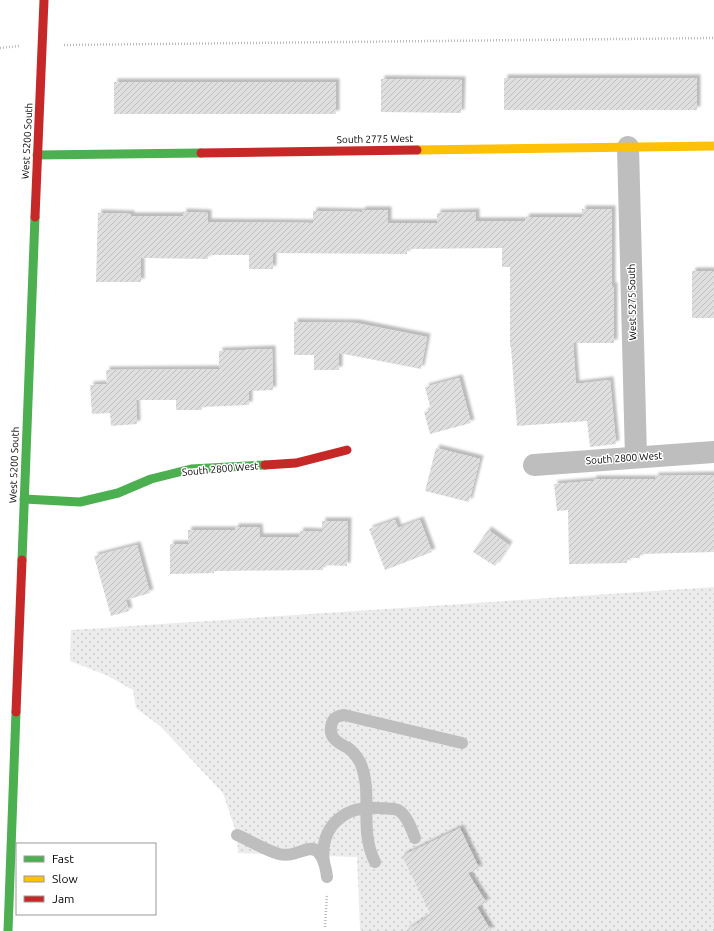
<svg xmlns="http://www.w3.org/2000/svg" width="714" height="931" viewBox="0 0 714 931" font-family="Ubuntu,sans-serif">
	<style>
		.grass { fill: url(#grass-dots) }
		.building { fill: url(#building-hatch); filter: url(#shadow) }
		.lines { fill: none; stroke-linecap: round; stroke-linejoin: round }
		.path { stroke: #b9b9b9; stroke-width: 2.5; stroke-dasharray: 1 2; stroke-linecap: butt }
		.lane { stroke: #bebebe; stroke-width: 12 }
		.street { stroke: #bebebe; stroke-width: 22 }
		.fast { stroke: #4caf50; stroke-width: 9 }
		.slow { stroke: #ffc107; stroke-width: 9 }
		.jam { stroke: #c62828; stroke-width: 9 }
		.labels { text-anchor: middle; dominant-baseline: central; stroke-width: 3; stroke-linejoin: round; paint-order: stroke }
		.street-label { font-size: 10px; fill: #000; stroke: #fff }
	</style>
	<defs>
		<pattern id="grass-dots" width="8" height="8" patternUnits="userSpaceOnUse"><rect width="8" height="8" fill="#ececec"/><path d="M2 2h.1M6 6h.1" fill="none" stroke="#c9c9c9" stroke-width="1.8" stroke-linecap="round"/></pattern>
		<pattern id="building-hatch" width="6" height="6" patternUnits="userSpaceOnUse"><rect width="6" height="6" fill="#dfdfdf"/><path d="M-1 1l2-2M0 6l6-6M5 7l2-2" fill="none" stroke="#bebebe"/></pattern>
		<filter id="shadow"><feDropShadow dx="3.5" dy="-3.5" stdDeviation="1" flood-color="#0004"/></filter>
	</defs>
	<rect width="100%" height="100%" fill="#fff"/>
	<path class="grass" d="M 714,587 L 714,931 L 362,931 L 360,929 L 357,857 L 238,853 L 237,835 L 223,793 L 161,727 L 136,708 L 133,690 L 106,675 L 70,661 L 71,630 Z"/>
	<g class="building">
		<rect x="504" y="78" width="193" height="32"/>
		<path d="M 381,79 L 462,80 L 461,113 L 381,112 Z"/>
		<rect x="114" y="82" width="222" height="32"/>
		<path d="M 582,209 L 612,209 L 612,286 L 614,286 L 614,343 L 573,343 L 576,384 L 610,380 L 616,444 L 590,447 L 587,421 L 517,426 L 511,347 L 510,347 L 510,267 L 502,267 L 502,248 L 407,249 L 407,254 L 273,253 L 273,269 L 249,269 L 249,255 L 208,255 L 208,259 L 141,258 L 141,282 L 96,282 L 98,213 L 131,214 L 131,216 L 183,216 L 183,212 L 208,213 L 208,222 L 313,223 L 313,211 L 362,212 L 362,210 L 388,210 L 388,223 L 437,223 L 437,213 L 476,212 L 476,221 L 525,221 L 526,217 L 582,217 Z"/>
		<rect x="692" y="271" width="22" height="47"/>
		<path d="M 294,322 L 356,323 L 427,337 L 421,369 L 339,353 L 339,370 L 314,370 L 314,355 L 294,355 Z"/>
		<path d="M 272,349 L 273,390 L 249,391 L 249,405 L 202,407 L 202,410 L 176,410 L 176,400 L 136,400 L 137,424 L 111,426 L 110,413 L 92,414 L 90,385 L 107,384 L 106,370 L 219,369 L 219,351 Z"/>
		<path d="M 459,378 L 471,423 L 430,434 L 424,412 L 431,410 L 425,387 Z"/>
		<path d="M 436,448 L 480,459 L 469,502 L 425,491 Z"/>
		<path d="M 714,475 L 714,552 L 640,554 L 640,558 L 627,558 L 627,563 L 569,564 L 568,510 L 557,511 L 554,484 L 593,481 L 593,479 L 655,479 L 655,476 Z"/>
		<path d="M 395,520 L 398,528 L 420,520 L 432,552 L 385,570 L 369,529 Z"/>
		<path d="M 322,521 L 348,521 L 347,566 L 323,565 L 323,570 L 214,571 L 214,573 L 170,574 L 170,544 L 188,544 L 188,530 L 235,530 L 235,527 L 259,527 L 260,537 L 299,537 L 300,531 L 322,532 Z"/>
		<path d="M 488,530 L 509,545 L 495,566 L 473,552 Z"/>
		<path d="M 137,545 L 150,593 L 126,600 L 129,611 L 111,616 L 94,556 Z"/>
		<path d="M 460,828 L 479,868 L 468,873 L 486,902 L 477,907 L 491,931 L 405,931 L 431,915 L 402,856 Z"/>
	</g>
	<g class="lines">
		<g class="path">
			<path d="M 64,45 L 714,38"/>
			<path d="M 0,48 L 19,46"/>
			<path d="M 325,927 L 327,894"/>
		</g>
		<g class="lane">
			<path d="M 237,835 C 251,841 265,850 279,854 C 291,857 299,851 309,849 C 322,847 326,868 327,877"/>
			<path d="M 375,862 C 358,828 374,793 360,762 C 357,757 353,751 348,748 C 338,743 327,737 332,723 C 334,717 338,716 344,715 L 462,743"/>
			<path d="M 324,863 C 319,827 344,805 379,808 C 385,809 393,808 398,810 C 407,815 412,830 415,838"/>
		</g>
		<g class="street">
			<path d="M 628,147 L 636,457"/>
			<path d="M 534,465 L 714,452"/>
		</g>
		<g class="fast">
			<path d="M 37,155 L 201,153"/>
			<path d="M 24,499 L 80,502 L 118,493 L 151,479 L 191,469 L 265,465"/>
			<path d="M 22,560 L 35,217"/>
			<path d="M 8,931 L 16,712"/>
		</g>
		<path class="slow" d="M 417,150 L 714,146"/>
		<g class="jam">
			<path d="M 201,153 L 417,150"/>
			<path d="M 35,217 L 44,0"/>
			<path d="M 265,465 L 296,463 L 347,450"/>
			<path d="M 16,712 L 22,560"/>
		</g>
	</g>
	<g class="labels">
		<g class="street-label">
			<text transform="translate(375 139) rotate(-1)">South 2775 West</text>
			<text transform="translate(27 141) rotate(-87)">West 5200 South</text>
			<text transform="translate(632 302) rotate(-91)">West 5275 South</text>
			<text transform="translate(624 458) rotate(-4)">South 2800 West</text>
			<text transform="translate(14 465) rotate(-88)">West 5200 South</text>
			<text transform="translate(220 469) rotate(-5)">South 2800 West</text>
		</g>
	</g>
	<rect x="16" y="843" width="140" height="72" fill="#ffffff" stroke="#999999"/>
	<rect x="24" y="856" width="20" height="6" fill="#4caf50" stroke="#999999"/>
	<text x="52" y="863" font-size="12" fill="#000000">Fast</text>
	<rect x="24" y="876" width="20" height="6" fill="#ffc107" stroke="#999999"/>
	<text x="52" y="883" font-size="12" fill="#000000">Slow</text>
	<rect x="24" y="896" width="20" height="6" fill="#c62828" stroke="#999999"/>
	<text x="52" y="903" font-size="12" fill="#000000">Jam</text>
</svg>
